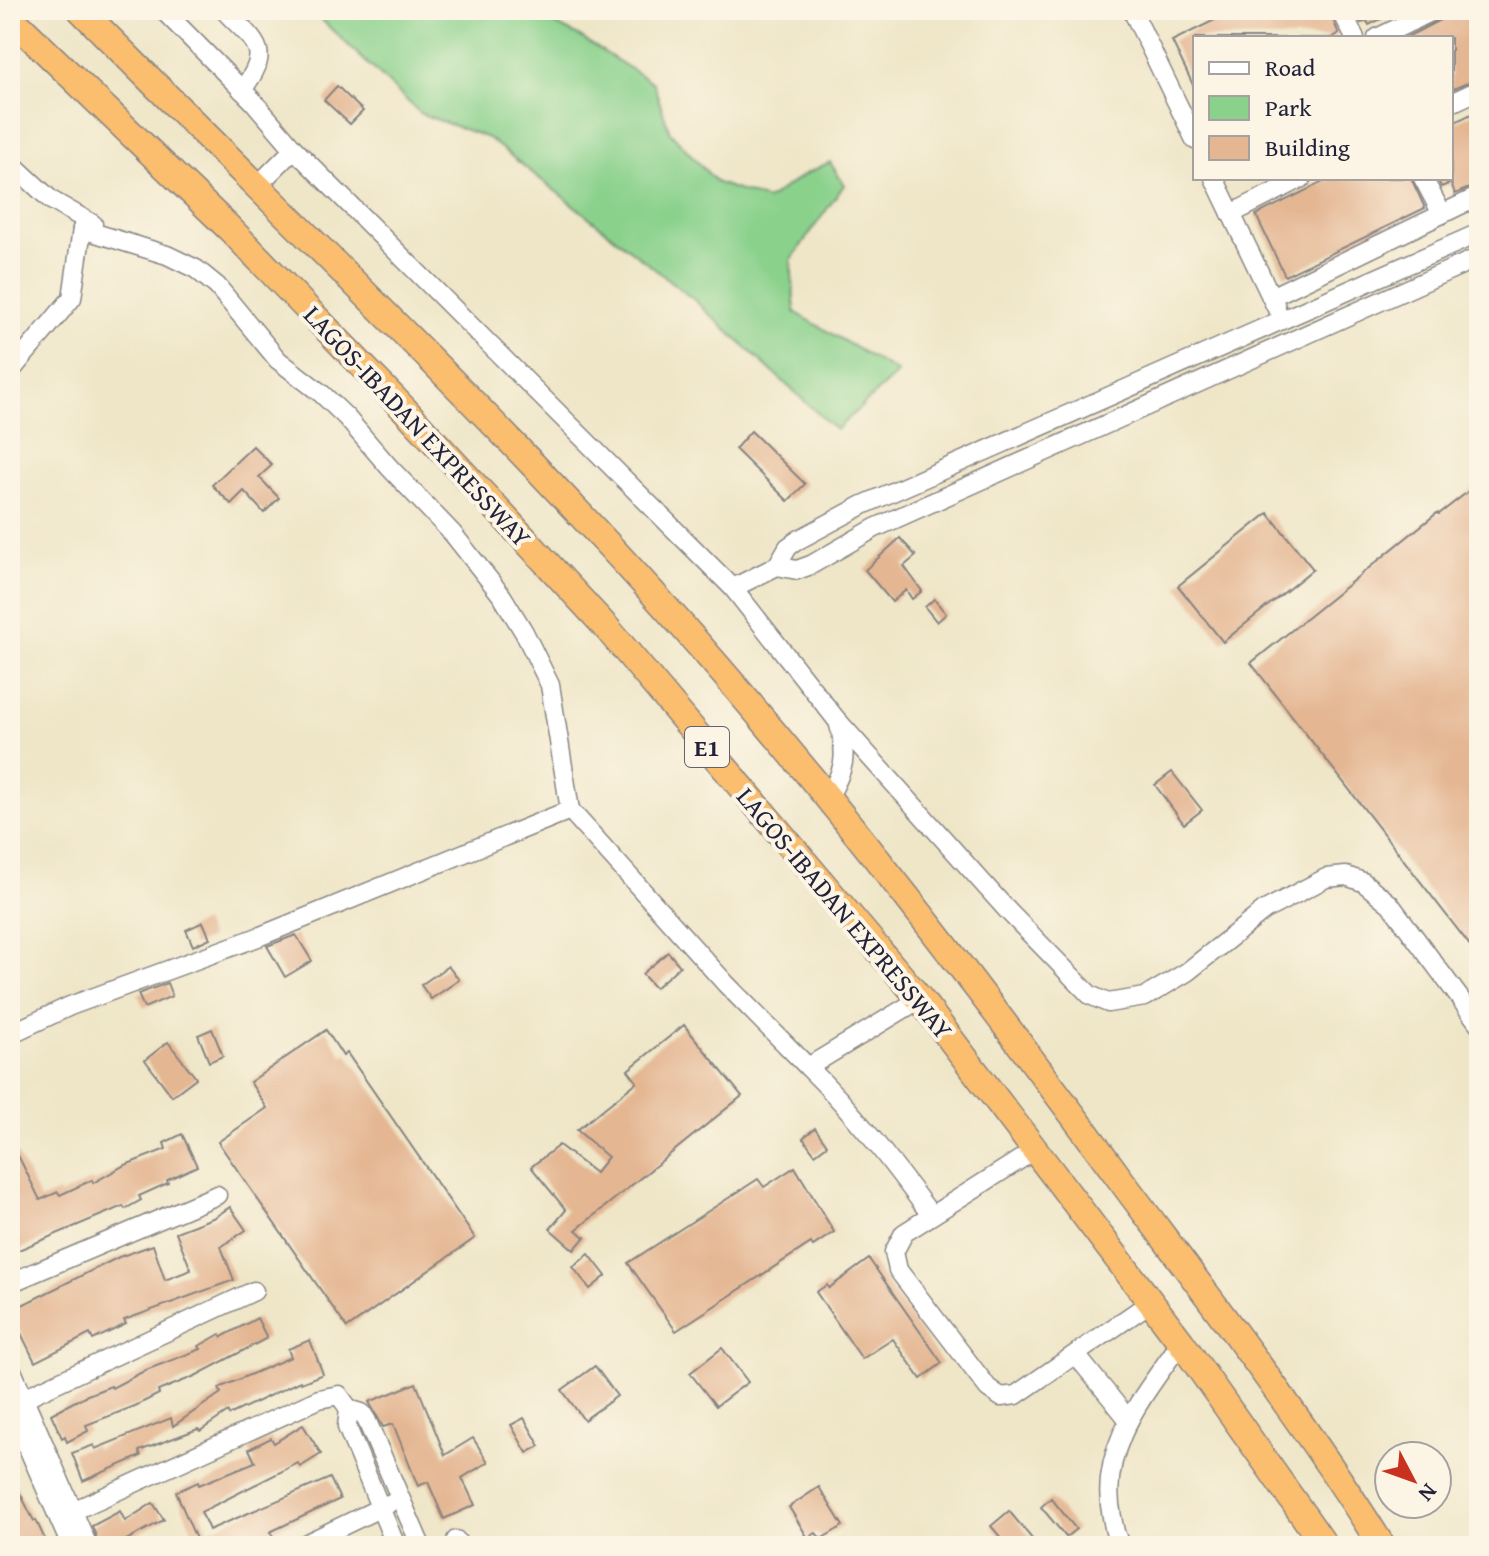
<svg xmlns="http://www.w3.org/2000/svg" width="1489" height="1556" viewBox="0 0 1489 1556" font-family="'Gentium Book Plus',serif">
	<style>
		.green { fill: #8ad18c; stroke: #567a64; stroke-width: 2 }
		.building { fill: #e4b692 }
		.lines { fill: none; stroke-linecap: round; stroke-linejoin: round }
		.minor-casing { stroke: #888482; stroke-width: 21 }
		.highway-casing { stroke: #888482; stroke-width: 29 }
		.minor { stroke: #fff; stroke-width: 18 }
		.highway { stroke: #fbbd6e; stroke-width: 26 }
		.labels { text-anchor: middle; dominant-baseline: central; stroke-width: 8; stroke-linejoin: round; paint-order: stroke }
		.shield { fill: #fcf5e5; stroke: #63616e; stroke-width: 2 }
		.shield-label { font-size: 24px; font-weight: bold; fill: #22223b }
		.street-label { font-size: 26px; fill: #22223b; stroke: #fcf5e5 }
	</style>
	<rect width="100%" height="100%" fill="#fcf5e5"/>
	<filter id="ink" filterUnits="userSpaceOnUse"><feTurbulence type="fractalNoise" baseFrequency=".0125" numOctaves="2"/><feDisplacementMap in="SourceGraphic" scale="16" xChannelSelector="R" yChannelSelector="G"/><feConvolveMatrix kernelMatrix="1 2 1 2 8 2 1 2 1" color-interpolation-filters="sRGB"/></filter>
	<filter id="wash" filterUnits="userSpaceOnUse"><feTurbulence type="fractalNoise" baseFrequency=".006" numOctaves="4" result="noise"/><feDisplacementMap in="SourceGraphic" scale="32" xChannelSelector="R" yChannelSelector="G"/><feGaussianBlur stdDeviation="1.8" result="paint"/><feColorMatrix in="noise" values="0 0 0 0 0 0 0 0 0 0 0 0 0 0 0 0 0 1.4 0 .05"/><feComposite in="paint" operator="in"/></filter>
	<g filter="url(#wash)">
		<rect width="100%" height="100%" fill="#efe6c8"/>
		<path class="green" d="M 311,10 L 527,10 L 577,35 L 653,83 L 670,132 L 717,183 L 767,200 L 805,174 L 830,162 L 844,185 L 791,260 L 795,312 L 898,373 L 836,430 L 693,299 L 488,138 L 421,114 Z"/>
		<g id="blocks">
			<g class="building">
				<path d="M 1235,10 L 1329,10 L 1339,34 L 1331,38 L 1195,38 L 1195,89 L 1172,41 Z"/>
				<path d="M 1354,10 L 1399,10 L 1369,25 L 1367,21 L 1361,23 Z"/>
				<path d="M 1459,10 L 1479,10 L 1479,78 L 1451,90 L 1451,38 L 1405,38 Z"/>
				<path d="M 337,86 L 363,111 L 350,124 L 324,100 Z"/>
				<path d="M 1479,110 L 1479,184 L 1455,194 L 1451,183 L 1441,187 L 1437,178 L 1451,178 L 1451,124 Z"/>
				<path d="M 1331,178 L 1411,178 L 1425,208 L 1285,276 L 1256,215 Z"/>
				<path d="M 751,431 L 805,484 L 788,501 L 735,449 Z"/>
				<path d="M 253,446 L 272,465 L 259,477 L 279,498 L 264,513 L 244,491 L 231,504 L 212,485 Z"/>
				<path d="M 1479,483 L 1479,957 L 1251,663 L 1437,513 L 1439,514 Z"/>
				<path d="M 1268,513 L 1313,569 L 1223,642 L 1178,586 Z"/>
				<path d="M 900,538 L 916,556 L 904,566 L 922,591 L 912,599 L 906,590 L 892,602 L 865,570 Z"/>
				<path d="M 934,599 L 946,614 L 937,622 L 925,607 Z"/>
				<path d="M 1172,772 L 1202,810 L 1184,824 L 1155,785 Z"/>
				<path d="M 203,922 L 210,938 L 193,946 L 186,930 Z"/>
				<path d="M 296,935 L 312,961 L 285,977 L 267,946 Z"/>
				<path d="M 668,952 L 680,966 L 655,988 L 642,974 Z"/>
				<path d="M 448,966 L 459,980 L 431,999 L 421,985 Z"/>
				<path d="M 167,983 L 172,996 L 144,1008 L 138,994 Z"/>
				<path d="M 684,1025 L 742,1096 L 576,1230 L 585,1237 L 574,1250 L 550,1229 L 566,1210 L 531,1167 L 559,1145 L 595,1173 L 608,1157 L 577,1130 L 637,1082 L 628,1070 Z"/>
				<path d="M 212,1029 L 223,1056 L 209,1062 L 198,1035 Z"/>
				<path d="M 326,1030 L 343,1056 L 347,1053 L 475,1238 L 347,1328 L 218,1142 L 267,1108 L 250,1082 Z"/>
				<path d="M 168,1042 L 196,1078 L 172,1096 L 145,1060 Z"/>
				<path d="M 815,1128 L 827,1145 L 815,1154 L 803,1138 Z"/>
				<path d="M 182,1134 L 197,1166 L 167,1180 L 168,1183 L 139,1196 L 141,1200 L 125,1209 L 123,1206 L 14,1252 L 10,1242 L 10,1215 L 17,1212 L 10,1197 L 10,1139 L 40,1200 L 58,1192 L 60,1195 L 92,1180 L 93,1183 L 123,1166 L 166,1149 L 164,1143 Z"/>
				<path d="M 795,1167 L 834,1232 L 813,1246 L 811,1243 L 676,1331 L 628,1263 L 758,1179 L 764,1187 Z"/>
				<path d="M 230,1207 L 246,1230 L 221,1247 L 234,1280 L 124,1320 L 126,1324 L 93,1340 L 90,1334 L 35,1362 L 10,1311 L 119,1257 L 153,1245 L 165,1280 L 191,1270 L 176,1232 L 215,1217 Z"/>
				<path d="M 589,1254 L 606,1276 L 590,1289 L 573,1267 Z"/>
				<path d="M 869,1259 L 942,1363 L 921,1379 L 893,1339 L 862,1359 L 816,1292 L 827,1285 L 829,1288 Z"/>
				<path d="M 257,1318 L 267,1338 L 195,1376 L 158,1391 L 159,1394 L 135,1406 L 86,1425 L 88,1431 L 67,1442 L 65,1436 L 62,1438 L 51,1414 L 85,1396 L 111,1386 L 112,1388 L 146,1370 L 201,1349 L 199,1346 L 220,1334 L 222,1337 Z"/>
				<path d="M 310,1340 L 323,1374 L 301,1383 L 300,1381 L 229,1415 L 228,1412 L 200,1431 L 198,1429 L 139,1451 L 141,1456 L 83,1481 L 72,1453 L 94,1445 L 95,1449 L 171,1418 L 173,1426 L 221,1393 L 219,1388 L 291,1357 L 288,1349 Z"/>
				<path d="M 722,1348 L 748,1382 L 716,1406 L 690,1373 Z"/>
				<path d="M 595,1366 L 617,1396 L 584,1420 L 562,1390 Z"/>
				<path d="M 416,1383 L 445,1455 L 473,1438 L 488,1462 L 462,1478 L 475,1505 L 444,1519 L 428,1482 L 418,1486 L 393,1424 L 383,1427 L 369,1402 Z"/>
				<path d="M 524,1418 L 540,1446 L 527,1453 L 511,1425 Z"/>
				<path d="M 303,1425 L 321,1454 L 300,1467 L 298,1463 L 201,1512 L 209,1530 L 330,1478 L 340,1499 L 270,1532 L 273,1536 L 257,1546 L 199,1546 L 176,1492 L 198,1482 L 199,1485 L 255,1462 L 249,1449 L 271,1438 L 274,1443 Z"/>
				<path d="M 10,1473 L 34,1521 L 36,1520 L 48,1546 L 10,1546 Z"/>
				<path d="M 819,1487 L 843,1526 L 821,1539 L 816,1533 L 808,1538 L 789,1507 Z"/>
				<path d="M 1051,1498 L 1076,1529 L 1066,1537 L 1041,1507 Z"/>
				<path d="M 153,1503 L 164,1520 L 115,1546 L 100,1546 L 92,1526 L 120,1511 L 125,1521 Z"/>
				<path d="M 1009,1511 L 1038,1546 L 1008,1546 L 991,1526 Z"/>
			</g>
		</g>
	</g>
	<g filter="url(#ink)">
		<use href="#blocks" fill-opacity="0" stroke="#888482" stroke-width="2"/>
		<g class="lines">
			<defs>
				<g id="minor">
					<path d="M 163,10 L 253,101 L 294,149"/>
					<path d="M 224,10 C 255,43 274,48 242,90"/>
					<path d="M 1132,10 L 1195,140"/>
					<path d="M 1341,10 L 1355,38"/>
					<path d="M 1377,38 L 1435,10"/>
					<path d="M 1451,103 L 1479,90"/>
					<path d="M 10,162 L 51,200 L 93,224 L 82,229 L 167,255 L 196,269 L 217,286 L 278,360 L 322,394 L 346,417 L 389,467 L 453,534 L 502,596 L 524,632 L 550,685 L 570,810 L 726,984 L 808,1067 L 920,999"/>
					<path d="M 1214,178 L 1276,307"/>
					<path d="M 256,187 L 294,149 L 733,588 L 836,719 L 1008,911 L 1090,995 L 1108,1003 L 1145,997 L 1187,972 L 1265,910 L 1326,878 L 1346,876 L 1363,882 L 1390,904 L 1479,1024"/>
					<path d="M 1231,214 L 1302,178"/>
					<path d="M 1442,214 L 1479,196"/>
					<path d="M 1271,297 L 1442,214 L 1423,178"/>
					<path d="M 10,372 L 72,298 L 82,229"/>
					<path d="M 777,566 L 788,547 L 798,540 L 863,505 L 1479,233"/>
					<path d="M 733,588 L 777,566 L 797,570 L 811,565 L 875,528 L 1479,257"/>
					<path d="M 828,798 C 844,770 848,757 839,725"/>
					<path d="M 10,1034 L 70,1006 L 258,937 L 570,810"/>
					<path d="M 808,1067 C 855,1113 892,1163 931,1215"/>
					<path d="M 1035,1150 L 904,1233 L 894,1252 L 898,1270 L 988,1388 L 1001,1397 L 1016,1395 L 1151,1302"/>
					<path d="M 10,1283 L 217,1195"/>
					<path d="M 1076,1355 L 1128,1419"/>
					<path d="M 10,1366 L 88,1546"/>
					<path d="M 24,1398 L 254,1291"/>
					<path d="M 10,1407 L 71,1546"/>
					<path d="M 349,1409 L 347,1427 L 396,1546"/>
					<path d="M 73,1511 L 319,1399 L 339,1395 L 349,1409 L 362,1413 L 367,1421 L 421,1546"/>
					<path d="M 456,1540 L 460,1546"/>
					<path d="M 301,1546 L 388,1504"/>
					<path d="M 1122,1546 C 1115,1537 1114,1528 1112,1517 C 1097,1449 1145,1394 1181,1342"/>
				</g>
				<g id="highway">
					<path d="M 81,10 C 280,212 487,407 676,619 C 835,798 981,990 1123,1183 C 1212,1302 1303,1420 1382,1546"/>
					<path d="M 10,17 L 231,230 L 406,411 L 606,627 L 920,999 L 1181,1342 L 1325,1546"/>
				</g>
			</defs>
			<use href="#minor" class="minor-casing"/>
			<use href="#highway" class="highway-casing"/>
			<use href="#minor" class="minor"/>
			<use href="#highway" class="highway"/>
		</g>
	</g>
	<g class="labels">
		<rect class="shield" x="685" y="727" width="44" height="40" rx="6"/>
		<g class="shield-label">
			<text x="707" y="747">E1</text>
		</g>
		<g class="street-label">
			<text transform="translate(418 426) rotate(47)">LAGOS-IBADAN EXPRESSWAY</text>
			<text transform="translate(845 913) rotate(50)">LAGOS-IBADAN EXPRESSWAY</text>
		</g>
	</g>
	<rect width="1489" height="1556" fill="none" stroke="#fcf5e5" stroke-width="40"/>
	<rect x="1193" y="36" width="260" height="144" fill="#fcf5e5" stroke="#a5a1a1" stroke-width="2"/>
	<rect x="1209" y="62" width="40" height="12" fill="#ffffff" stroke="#a5a1a1" stroke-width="2"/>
	<text x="1265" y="76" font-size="24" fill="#22223b">Road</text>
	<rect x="1209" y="96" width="40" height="24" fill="#8ad18c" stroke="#a5a1a1" stroke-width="2"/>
	<text x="1265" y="116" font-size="24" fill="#22223b">Park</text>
	<rect x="1209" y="136" width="40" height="24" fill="#e4b692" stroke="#a5a1a1" stroke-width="2"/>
	<text x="1265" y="156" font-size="24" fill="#22223b">Building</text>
	<g transform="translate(1413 1480) rotate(131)"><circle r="38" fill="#fcf5e5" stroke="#a5a1a1" stroke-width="2"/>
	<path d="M0-6L14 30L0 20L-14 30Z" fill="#c8321e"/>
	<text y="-12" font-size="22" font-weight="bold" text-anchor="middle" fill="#22223b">N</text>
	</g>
</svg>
